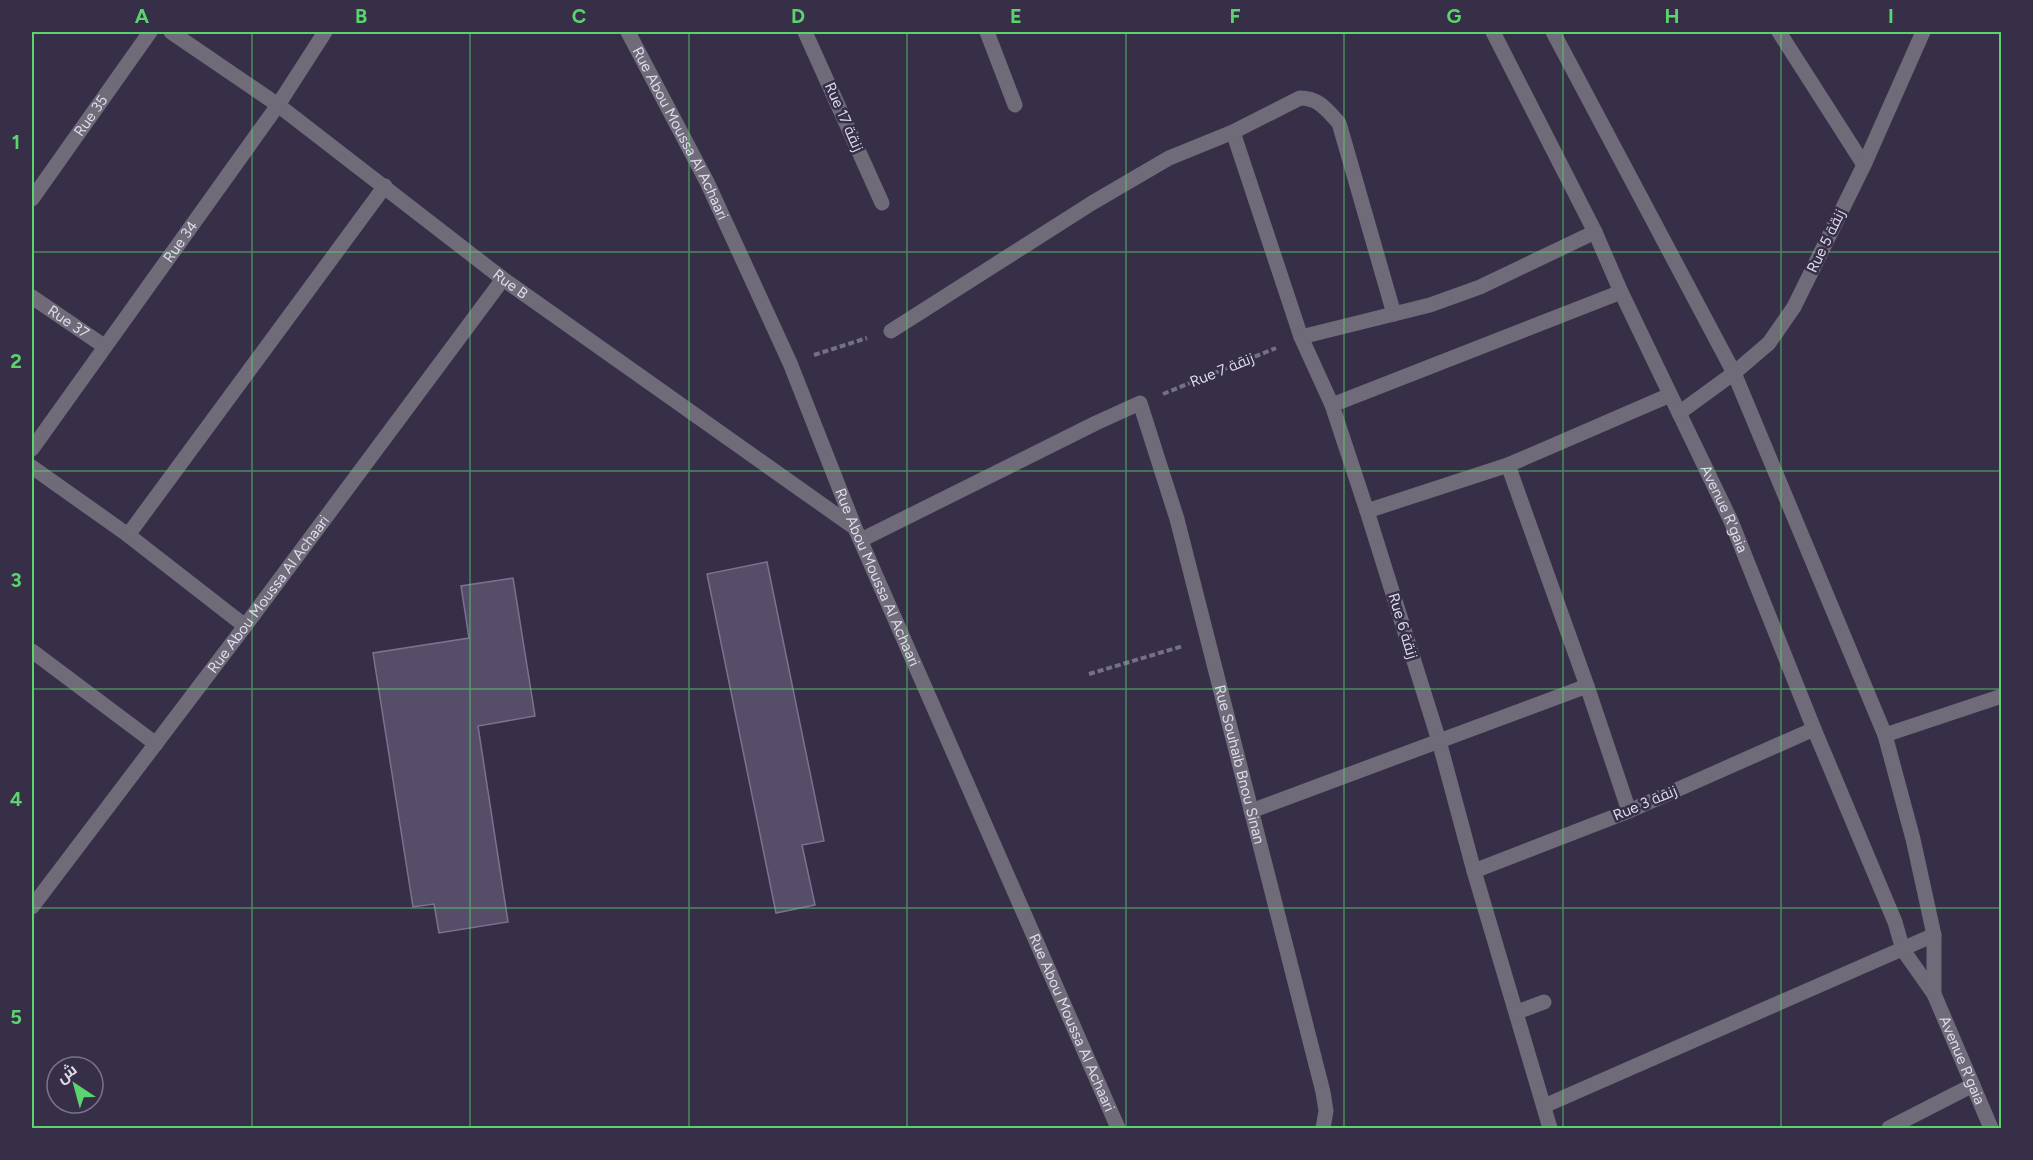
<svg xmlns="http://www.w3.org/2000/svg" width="2033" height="1160" viewBox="0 0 2033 1160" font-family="Figtree,Cairo,sans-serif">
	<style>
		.building { fill: #564e69; stroke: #7a728f; stroke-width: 1.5 }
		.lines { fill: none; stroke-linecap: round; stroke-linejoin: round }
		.path { stroke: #767086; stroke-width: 4; stroke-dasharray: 6 3; stroke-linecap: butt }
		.minor { stroke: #6f6b78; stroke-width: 15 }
		.grid { fill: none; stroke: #5ad56e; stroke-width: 1.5; stroke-opacity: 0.55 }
		.labels { text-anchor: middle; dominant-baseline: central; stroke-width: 5; stroke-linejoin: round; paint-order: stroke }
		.street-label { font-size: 15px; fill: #dfdbeb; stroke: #372f48 }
		.neatline { fill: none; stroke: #5ad56e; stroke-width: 2 }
		.grid-label { font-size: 20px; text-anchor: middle; font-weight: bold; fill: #5ad56e }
	</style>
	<rect width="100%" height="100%" fill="#372f48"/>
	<g class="building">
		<path d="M 767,562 L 824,841 L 802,845 L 815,905 L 776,913 L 707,574 Z"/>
		<path d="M 513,578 L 535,716 L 478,726 L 508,922 L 439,933 L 434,904 L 413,907 L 373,653 L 469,638 L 461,586 Z"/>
	</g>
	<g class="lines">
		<g class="path">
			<path d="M 814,355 L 867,338"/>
			<path d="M 1163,394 L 1276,348"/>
			<path d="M 1089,674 L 1183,646"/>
		</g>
		<g class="minor">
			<path id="s1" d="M 171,32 L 278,105 L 503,279 L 855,528"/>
			<path id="s2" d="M 628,32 L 707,182 L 790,363 L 855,528 L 1118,1128"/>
			<path d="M 805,32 L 882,203"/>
			<path d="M 987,32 L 1015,105"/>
			<path id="s3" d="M 1493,32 L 1595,232 L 1621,292 L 1731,521 L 1814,729 L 1895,922 L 1903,950 L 1934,994 L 1991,1128"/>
			<path d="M 1553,32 L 1734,373 L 1885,735 L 1913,839 L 1934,935 L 1934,994"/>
			<path d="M 1779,32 L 1864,165"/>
			<path d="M 1233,132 L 1301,337 L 1332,405 L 1367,511 L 1439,741 L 1474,871 L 1550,1128"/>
			<path id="s4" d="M 32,199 L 150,32"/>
			<path id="s5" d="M 32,297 L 104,346"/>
			<path d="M 891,331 L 1092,203 L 1169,158 L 1233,132 L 1300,98 C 1319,98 1327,110 1339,123 L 1394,314"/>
			<path d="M 1301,337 L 1430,305 L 1480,287 L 1595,232"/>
			<path d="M 1332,405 L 1621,292"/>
			<path d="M 1679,413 L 1734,373 L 1769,343 L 1794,307 L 1864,165 L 1923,32"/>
			<path id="s6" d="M 32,449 L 278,105 L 325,32"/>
			<path d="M 1508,465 L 1587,686 L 1629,811"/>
			<path d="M 32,467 L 128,535 L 245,626"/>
			<path d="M 1367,511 L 1508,465 L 1670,395"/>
			<path d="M 128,535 L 385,186"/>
			<path id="s7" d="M 861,540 L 1096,423 L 1140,403 L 1177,519 L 1323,1092 L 1326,1111 L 1323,1128"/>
			<path d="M 32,651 L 156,744"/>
			<path d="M 1885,735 L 2002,696"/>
			<path d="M 1251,811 L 1587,686"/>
			<path d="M 1474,871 L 1629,811 L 1814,729"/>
			<path id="s8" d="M 32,907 L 245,626 L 503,279"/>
			<path d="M 1517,1012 L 1544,1002"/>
			<path d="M 1544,1106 L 1934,935"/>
			<path d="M 1889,1128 L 1973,1085"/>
		</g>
	</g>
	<path class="grid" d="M 252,32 L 252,1128M 470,32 L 470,1128M 689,32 L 689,1128M 907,32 L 907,1128M 1126,32 L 1126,1128M 1344,32 L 1344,1128M 1563,32 L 1563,1128M 1781,32 L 1781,1128M 32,252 L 2002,252M 32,471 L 2002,471M 32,689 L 2002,689M 32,908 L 2002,908"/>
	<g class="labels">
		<g class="street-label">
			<text stroke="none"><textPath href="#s4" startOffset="102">Rue 35</textPath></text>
			<text transform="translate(844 117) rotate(66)">Rue 17 زنقة</text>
			<text stroke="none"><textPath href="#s2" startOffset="114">Rue Abou Moussa Al Achaari</textPath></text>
			<text stroke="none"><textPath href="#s6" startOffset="255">Rue 34</textPath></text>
			<text transform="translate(1826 241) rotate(-64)">Rue 5 زنقة</text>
			<text stroke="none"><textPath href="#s1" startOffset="423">Rue B</textPath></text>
			<text stroke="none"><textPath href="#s5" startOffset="44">Rue 37</textPath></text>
			<text transform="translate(1222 370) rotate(-22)">Rue 7 زنقة</text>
			<text stroke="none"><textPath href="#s3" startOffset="530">Avenue R'gaia</textPath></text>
			<text stroke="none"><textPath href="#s2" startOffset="600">Rue Abou Moussa Al Achaari</textPath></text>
			<text stroke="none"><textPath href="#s8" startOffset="392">Rue Abou Moussa Al Achaari</textPath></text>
			<text transform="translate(1403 626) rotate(73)">Rue 6 زنقة</text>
			<text stroke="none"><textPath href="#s7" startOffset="686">Rue Souhaib Bnou Sinan</textPath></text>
			<text transform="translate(1645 803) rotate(-23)">Rue 3 زنقة</text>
			<text stroke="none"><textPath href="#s2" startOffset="1086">Rue Abou Moussa Al Achaari</textPath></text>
			<text stroke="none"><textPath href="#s3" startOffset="1132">Avenue R'gaia</textPath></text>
		</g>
	</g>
	<rect width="2033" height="1160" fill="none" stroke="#372f48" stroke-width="66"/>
	<g transform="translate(75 1085) rotate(324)"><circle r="28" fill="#372f48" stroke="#7a7489" stroke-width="1.5"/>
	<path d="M0-4.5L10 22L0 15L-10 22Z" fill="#5ad56e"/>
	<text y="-9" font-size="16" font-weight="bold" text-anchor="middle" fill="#dfdbeb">ش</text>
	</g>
	<rect x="33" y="33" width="1967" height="1094" class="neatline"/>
	<g class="grid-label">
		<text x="142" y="23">A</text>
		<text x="361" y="23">B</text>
		<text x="579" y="23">C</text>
		<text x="798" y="23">D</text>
		<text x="1016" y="23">E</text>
		<text x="1235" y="23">F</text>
		<text x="1454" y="23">G</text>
		<text x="1672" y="23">H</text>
		<text x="1891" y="23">I</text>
		<text x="16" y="149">1</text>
		<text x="16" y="368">2</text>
		<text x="16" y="587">3</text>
		<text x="16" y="806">4</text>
		<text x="16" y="1024">5</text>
	</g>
</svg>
